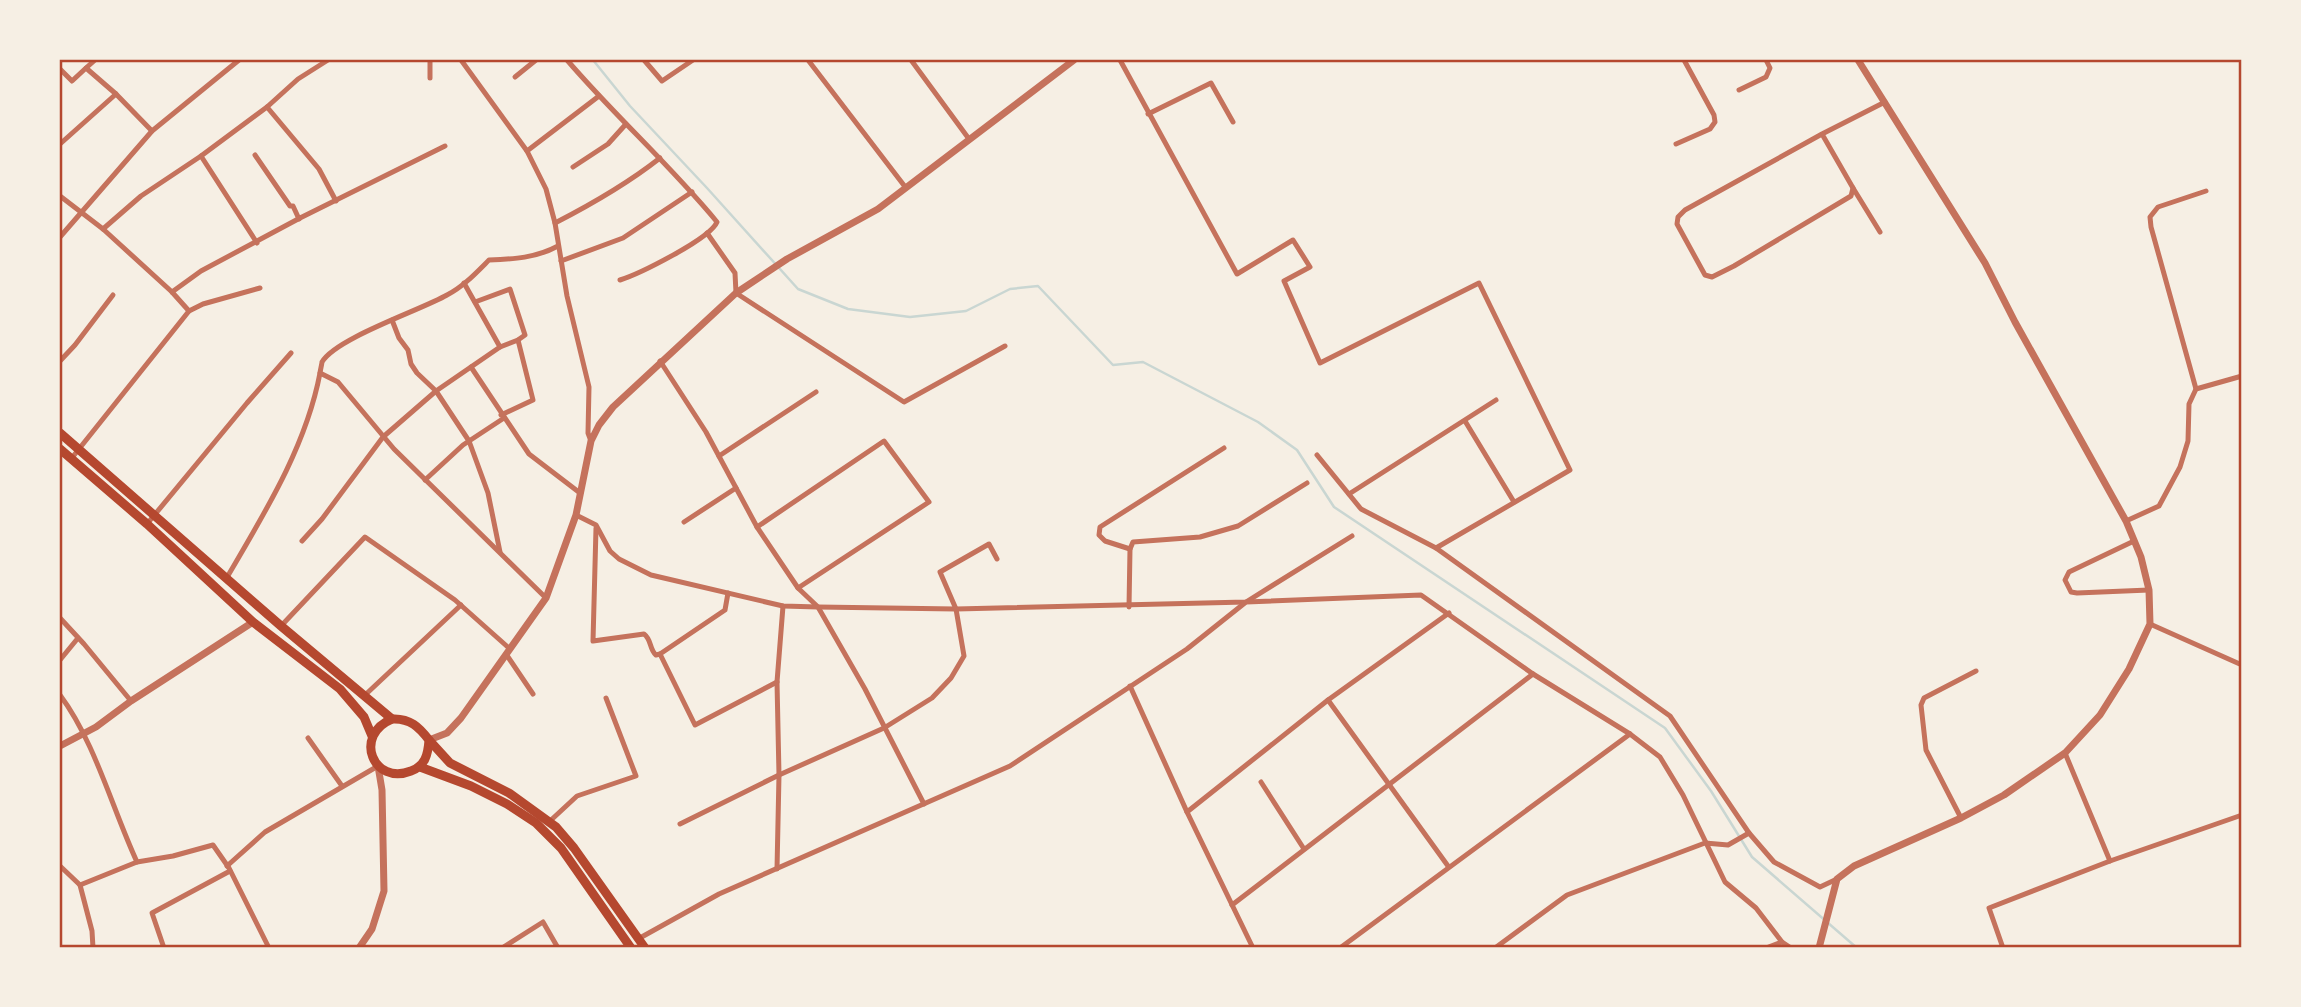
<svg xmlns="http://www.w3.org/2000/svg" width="2301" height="1007" viewBox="0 0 2301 1007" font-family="'Source Sans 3',sans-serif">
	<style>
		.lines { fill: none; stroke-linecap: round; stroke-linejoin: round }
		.stream { stroke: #c9d6d2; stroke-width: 2.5 }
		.minor { stroke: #c5725c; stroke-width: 5 }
		.tertiary { stroke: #c5725c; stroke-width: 7 }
		.primary { stroke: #b5482f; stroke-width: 9 }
		.neatline { fill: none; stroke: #b5482f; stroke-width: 2.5 }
	</style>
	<rect width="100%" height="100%" fill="#f6efe4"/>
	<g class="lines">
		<path class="stream" d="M 593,60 L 630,106 L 707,188 L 798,289 L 848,309 L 910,317 L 966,311 L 1010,289 L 1038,286 L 1113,365 L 1143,362 L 1258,422 L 1297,450 L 1334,507 L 1665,728 L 1711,791 L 1752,857 L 1857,948"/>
		<g class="minor">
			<path d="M 430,60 L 430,78"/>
			<path d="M 461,60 L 527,151 L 546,189 L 555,223 L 567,296 L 589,387 L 588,433 L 591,441"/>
			<path d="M 567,60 C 615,116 670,165 717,222 C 710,239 639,274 620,280"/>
			<path d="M 644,60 L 662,81 L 693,60"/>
			<path d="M 808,60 L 906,188"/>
			<path d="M 911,60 L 969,139"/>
			<path d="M 1120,60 L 1237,274 L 1293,240 L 1310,267 L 1284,281 L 1320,363 L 1479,283 L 1570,470 L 1436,548"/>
			<path d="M 86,68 L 95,60"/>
			<path d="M 60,69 L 72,81 L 86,68 L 116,94 L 152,131"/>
			<path d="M 515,77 L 536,60"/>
			<path d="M 1739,90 L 1766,77 L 1770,68 L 1766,60"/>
			<path d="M 267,107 L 319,169 L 336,201"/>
			<path d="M 1148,114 L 1211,83 L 1233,122"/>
			<path d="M 1822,134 L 1853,188 L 1851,196 L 1734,266 L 1712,277 L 1705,275 L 1677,224 L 1678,217 L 1685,210 L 1822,134 L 1885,102"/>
			<path d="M 60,144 L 116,94"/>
			<path d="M 1676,144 L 1710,129 L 1715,122 L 1714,115 L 1684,60"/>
			<path d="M 527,151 L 599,96"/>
			<path d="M 255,155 L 290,206 L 293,206 L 299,219"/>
			<path d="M 201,156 L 257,243"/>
			<path d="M 573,167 L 608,144 L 626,124"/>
			<path d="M 1853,188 L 1880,232"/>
			<path d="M 60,196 L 103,229 L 172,292 L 189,311 L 71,459"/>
			<path d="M 555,223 C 592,204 627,184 660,158"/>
			<path d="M 103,229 L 141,196 L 201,156 L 267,107 L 298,79 L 328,60"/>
			<path d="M 707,233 L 735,273 L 736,293 L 904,402 L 1005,346"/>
			<path d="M 60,237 L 152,131 L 239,60"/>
			<path d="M 561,261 L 623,238 L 692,192"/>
			<path d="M 464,283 L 500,347"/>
			<path d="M 172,292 L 201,271 L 300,218 L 445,146"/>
			<path d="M 475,302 L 510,289 L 525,335 L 518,340"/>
			<path d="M 189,311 L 203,304 L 260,288"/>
			<path d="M 392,320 L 399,338 L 408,350 L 411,364 L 417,373 L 436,391 L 469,441 L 488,493 L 500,552"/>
			<path d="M 60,361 L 75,345 L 113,295"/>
			<path d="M 660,361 L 706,432 L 757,527 L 798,588 L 818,607 L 865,689 L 924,804"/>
			<path d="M 471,367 L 529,454 L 580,493"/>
			<path d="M 320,373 C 320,372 322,363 322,362 C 336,338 421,310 447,295 C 463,287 476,273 489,260 C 514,259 536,258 558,246"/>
			<path d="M 2196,389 L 2151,227 L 2150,217 L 2158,207 L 2206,191"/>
			<path d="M 1465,421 L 1514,502"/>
			<path d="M 1317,455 L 1361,509 L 1436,548 L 1670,716 L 1749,833 L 1774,862 L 1820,887 L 1837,879"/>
			<path d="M 719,456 L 816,392"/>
			<path d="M 425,480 L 463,445 L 504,418"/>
			<path d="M 1349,494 L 1496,400"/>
			<path d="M 576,515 L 596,525 L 610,551 L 619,559 L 651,575 L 783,606 L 818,607 L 956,609 L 1246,602 L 1352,536"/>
			<path d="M 2126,521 L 2159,506 L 2180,467 L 2188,441 L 2189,404 L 2196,389 L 2242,376"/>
			<path d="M 684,522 L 736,488"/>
			<path d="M 147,524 L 247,403 L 291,353"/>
			<path d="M 757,527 L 884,441 L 929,502 L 798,588"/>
			<path d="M 596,528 L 593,641 L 644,634 C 652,640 649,649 656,655 L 660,654"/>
			<path d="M 302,541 L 322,519 L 383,437 L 436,391 L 500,347 L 518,340 L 533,400 L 501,415"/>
			<path d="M 2134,541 L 2069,572 L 2065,580 L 2071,592 L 2077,593 L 2149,590"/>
			<path d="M 1130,549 L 1105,541 L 1099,535 L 1100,527 L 1224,448"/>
			<path d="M 226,579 C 264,514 306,447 320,373 L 338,382 L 394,449 L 546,598"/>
			<path d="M 728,593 L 725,610 L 660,654 L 695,725 L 777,682"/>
			<path d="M 1129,607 L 1130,549 L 1133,542 L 1200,537 L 1238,526 L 1307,483"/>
			<path d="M 60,618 L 84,644 L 131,701"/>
			<path d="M 2150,624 L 2242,665"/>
			<path d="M 281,626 L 365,537 L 455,600 L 510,649"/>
			<path d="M 506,654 L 533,694"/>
			<path d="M 60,660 L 78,638"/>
			<path d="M 1130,686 L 1187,812 L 1253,948"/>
			<path d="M 60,695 C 95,742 112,808 137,862"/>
			<path d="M 364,696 L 461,605"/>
			<path d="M 1328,700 L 1448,866"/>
			<path d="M 308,738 L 342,786"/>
			<path d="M 2065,753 L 2110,861"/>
			<path d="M 1261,782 L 1304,849"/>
			<path d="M 1187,812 L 1328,700 L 1449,613"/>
			<path d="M 1961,818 L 1926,750 L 1921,705 L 1924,698 L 1976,671"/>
			<path d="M 550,821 L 577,796 L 636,776 L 606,698"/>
			<path d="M 680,824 L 779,775 L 884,728 L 932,698 L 951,678 L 964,656 L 956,609 L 940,572 L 989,544 L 997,559"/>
			<path d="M 60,866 L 80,885"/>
			<path d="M 227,866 L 265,832 L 378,766"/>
			<path d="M 777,869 L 779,775 L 777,682 L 783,606"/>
			<path d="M 1232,905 L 1533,674"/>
			<path d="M 638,939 L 719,894 L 1010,766 L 1187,649 L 1246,602 L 1421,595 L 1533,674 L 1630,734 L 1660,757 L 1683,795 L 1725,882 L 1756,908 L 1782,942"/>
			<path d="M 93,948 L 92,931 L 80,885 L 137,862 L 173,856 L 213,845 L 229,868 L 269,948"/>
			<path d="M 164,948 L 152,913 L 230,871"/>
			<path d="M 502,948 L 543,922 L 558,948"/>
			<path d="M 1340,948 L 1630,734"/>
			<path d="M 1495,948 L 1567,895 L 1705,843 L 1728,845 L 1749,833"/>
			<path d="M 1766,948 L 1782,942 L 1791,948"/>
			<path d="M 2003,948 L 1989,908 L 2110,861 L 2242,815"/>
		</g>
		<g class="tertiary">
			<path d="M 429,740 L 447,733 L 461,718 L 546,598 L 576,515 L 591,441 L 599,425 L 613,407 L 736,293 L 787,259 L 878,209 L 1074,60"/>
			<path d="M 60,746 L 96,727 L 131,701 L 253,622"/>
			<path d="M 359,948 L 372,929 L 384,891 L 382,790 L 378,766"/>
			<path d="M 1819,948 L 1837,879 L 1854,866 L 1961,818 L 2004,795 L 2065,753 L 2100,715 L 2129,669 L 2150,624 L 2149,590 L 2141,557 L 2126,521 L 2015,322 L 1985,263 L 1858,60"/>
		</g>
		<g class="primary">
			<path d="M 60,433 L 281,626 L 392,719"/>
			<path d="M 60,449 L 147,524 L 253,622 L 340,689 L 364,717 L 372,736"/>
			<path d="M 392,719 C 410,718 419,727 429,740 C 428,755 425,766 411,771 C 373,786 353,735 392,719 Z"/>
			<path d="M 429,740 L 450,763 L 509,793 L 556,827 L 574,848 L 645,948"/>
			<path d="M 420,767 L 471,786 L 507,804 L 536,823 L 561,848 L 631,948"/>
		</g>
	</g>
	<rect width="2301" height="1007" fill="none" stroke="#f6efe4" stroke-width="122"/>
	<rect x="61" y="61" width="2179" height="885" class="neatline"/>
</svg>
